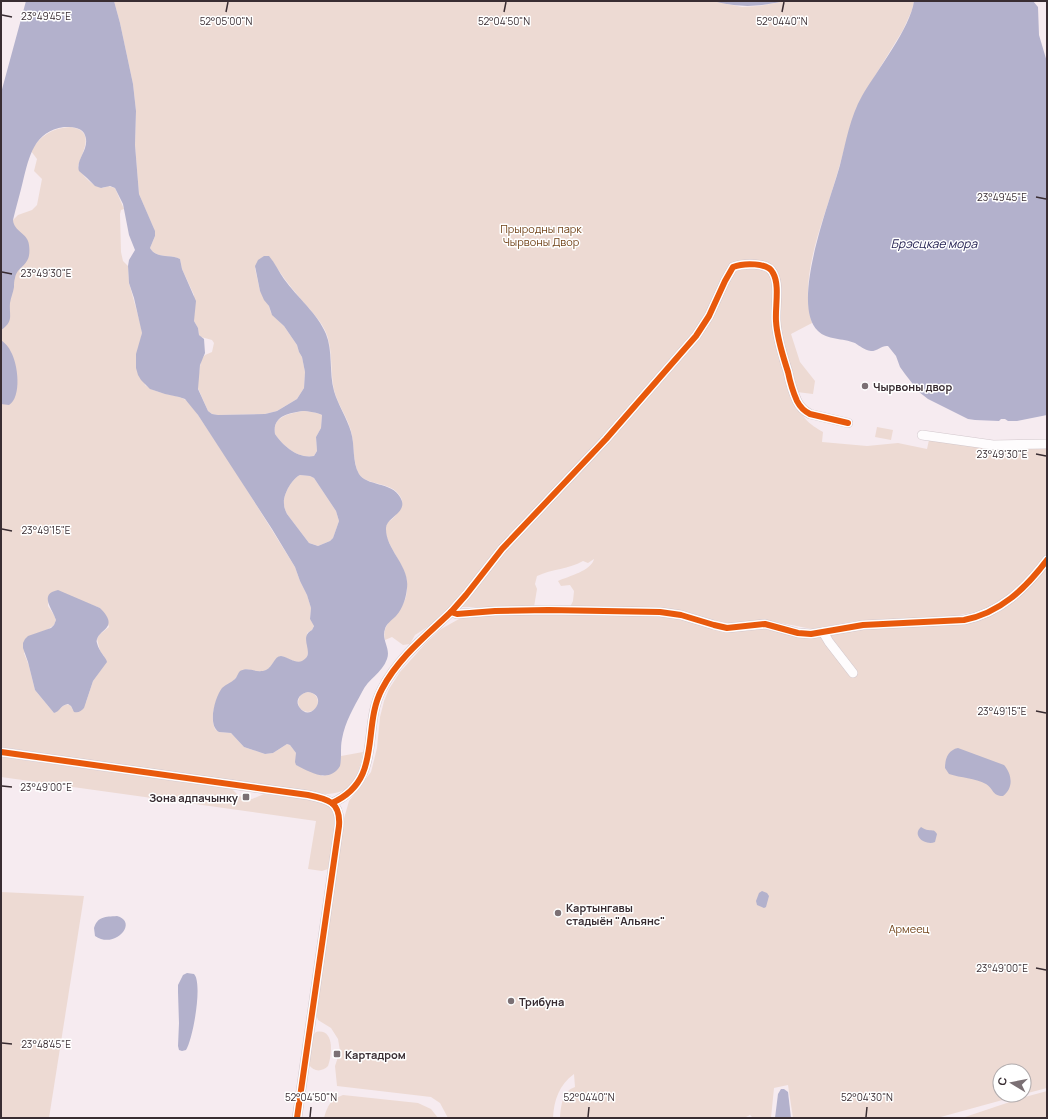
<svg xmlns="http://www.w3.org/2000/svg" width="1048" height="1119" viewBox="0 0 1048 1119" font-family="Manrope,sans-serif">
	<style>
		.green { fill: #eddad3; fill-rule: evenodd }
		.water { fill: #b3b1cc; fill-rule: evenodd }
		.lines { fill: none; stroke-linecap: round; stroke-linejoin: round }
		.minor-casing { stroke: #d2c7cc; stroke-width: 10 }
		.minor { stroke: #fefcfd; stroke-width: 9 }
		.cycleway-casing { stroke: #fff; stroke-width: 8 }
		.cycleway { stroke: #e8590c; stroke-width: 6 }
		.ticks { fill: none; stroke: #392d32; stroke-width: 1.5 }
		.poi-dot { fill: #7b7074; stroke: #fff; stroke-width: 1.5 }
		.labels { text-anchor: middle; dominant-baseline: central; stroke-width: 3; stroke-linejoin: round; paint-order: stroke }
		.park-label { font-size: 11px; fill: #72441a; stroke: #fff }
		.poi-label { font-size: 11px; font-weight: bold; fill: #392d32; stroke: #fff; text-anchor: start }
		.water-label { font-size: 12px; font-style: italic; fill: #272454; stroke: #fff }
		.ticks-label { font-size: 10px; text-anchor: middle; fill: #392d32; stroke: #fff; stroke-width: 3; stroke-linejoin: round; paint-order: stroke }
	</style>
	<rect width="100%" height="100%" fill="#f6ebf0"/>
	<g class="green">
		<path d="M 114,1 L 713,1 L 742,7 L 759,6 L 785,1 L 914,1 L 912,10 L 903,30 L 862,97 L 857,108 C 848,132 843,156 835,181 C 823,223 798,278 812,323 L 791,334 L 800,362 L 815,381 L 813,394 L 797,392 C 799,415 804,421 823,432 L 822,442 L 867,446 L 898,443 L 927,449 L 929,440 L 985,448 L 1047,446 L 1047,554 L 1028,578 L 1009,595 L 985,610 L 955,616 L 855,621 L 812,629 L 765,620 L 728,624 L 570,607 L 573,601 L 574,591 L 570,585 L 561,586 L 558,581 C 569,576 591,571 594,559 L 588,563 L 583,561 C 569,569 552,569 537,576 L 535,584 L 537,589 L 534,607 L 450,607 L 429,626 L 415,635 L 410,644 L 403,645 L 392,637 L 385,640 C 381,624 397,615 404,602 C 406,598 407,592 407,587 C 409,567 382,543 386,526 C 387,521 391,521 394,517 C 398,513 399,505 402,500 C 395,480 367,487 359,474 C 353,463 354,447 352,435 C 349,419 338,406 334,390 C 330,372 333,352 327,335 C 322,321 309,309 300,298 C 289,285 280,273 271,259 L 255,268 L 260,291 L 269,306 L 271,313 L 284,326 L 297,345 L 299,352 L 302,357 L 305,372 L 304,388 L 297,399 L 277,411 L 265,414 L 218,415 L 212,414 L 208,411 L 197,386 L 201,360 L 205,355 L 212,352 L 214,343 L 212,340 L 201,337 L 199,335 L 198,328 L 194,321 L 194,295 L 182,269 L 180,259 C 170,254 156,259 150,248 L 155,236 L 154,229 L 139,194 L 135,145 L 136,111 L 133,84 L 120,23 Z"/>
		<path d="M 70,127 C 96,130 83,151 78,166 C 79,171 89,182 93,184 C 96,186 100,187 103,188 L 108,186 L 115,188 L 124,209 L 121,210 L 120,214 L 121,252 L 123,261 L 128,266 L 129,283 L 141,326 L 142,333 L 140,343 L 145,385 C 161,397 177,392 190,403 L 232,466 L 295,567 L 300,581 L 307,595 L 311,608 L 310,619 L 314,625 L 312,630 L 307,633 C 308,641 312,662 299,662 C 293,662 286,657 280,656 C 275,659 274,662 271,666 C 264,675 254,670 246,669 C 237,673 240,674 235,679 C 221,693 207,709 215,729 L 219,732 L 231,733 L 244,747 L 265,754 L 273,753 L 287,744 L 290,745 L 296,753 L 296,765 L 323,776 C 334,771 340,771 341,756 L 363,752 C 359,775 353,794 326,794 L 1,747 L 1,232 L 18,215 L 32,210 L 37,205 L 42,179 L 34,171 L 37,159 L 31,151 C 40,136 52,128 70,127 ZM 55,591 L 100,608 L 104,614 L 109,627 L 99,635 L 97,639 L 100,651 L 104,656 L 105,664 L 93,681 L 86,702 L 73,710 L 70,705 C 62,703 60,710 54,713 L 35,690 L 29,666 L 24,653 L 47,630 L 54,625 L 56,620 L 54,615 L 48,606 L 48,597 Z"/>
		<path d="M 303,411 C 307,411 319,413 322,415 L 321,428 L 316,437 L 317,451 L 314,456 C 298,459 283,446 275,434 C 272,416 289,414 303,411 Z"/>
		<path d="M 877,427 L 893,430 L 891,440 L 875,437 Z"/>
		<path d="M 300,475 L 310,476 L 314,478 L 336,511 L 339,521 L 333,538 L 330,541 L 318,546 L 309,543 L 287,514 C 285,510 284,507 284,504 C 283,494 292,479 300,475 Z"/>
		<path d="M 1047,566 L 1047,1088 L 1024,1094 L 1024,1071 L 1000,1071 L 1000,1095 L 1021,1095 L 937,1118 L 793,1118 L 788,1085 L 774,1088 L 771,1118 L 753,1118 L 750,1115 L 744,1118 L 560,1118 C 561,1106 562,1091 575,1087 L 574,1074 C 559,1085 554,1100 553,1118 L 448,1118 L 440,1103 L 431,1097 L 337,1086 L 335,1066 L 340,1051 L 338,1039 L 331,1028 L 318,1020 L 316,1014 L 343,822 L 349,801 L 371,772 L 377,748 L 380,717 L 384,701 L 389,689 L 400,672 L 425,644 L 441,629 L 459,619 L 465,617 L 495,614 L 639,614 L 673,617 L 727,632 L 761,628 L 802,638 L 819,638 L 828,635 L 863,629 L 965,624 L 976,622 L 998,612 L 1008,606 Z"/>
		<circle cx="308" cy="702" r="10"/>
		<path d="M 1,757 L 232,789 L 239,796 L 252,799 L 264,794 L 319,801 L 330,806 L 334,814 L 335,825 L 328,869 L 322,871 L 308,869 L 316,821 L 1,777 Z"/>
		<path d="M 1,892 L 84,896 L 49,1118 L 1,1118 Z"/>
		<path d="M 316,1032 C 335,1028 332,1055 328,1066 C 322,1072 314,1072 309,1065 L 312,1036 Z"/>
		<path d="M 1047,1091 L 1047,1118 L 962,1118 L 1025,1097 Z"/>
		<path d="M 343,1095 L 418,1103 L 431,1109 L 438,1118 L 324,1118 C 327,1106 331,1099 343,1095 Z"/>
	</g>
	<g class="water">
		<path d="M 26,1 L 114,1 L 120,23 L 133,84 L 136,111 L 135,145 L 139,194 L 155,231 L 155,236 L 150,248 C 156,259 170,254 180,259 L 182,269 L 196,301 L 194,321 L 198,328 L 199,335 L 204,339 L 205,353 L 200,365 L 198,389 L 208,411 L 212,414 L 218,415 L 265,414 L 277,411 L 297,399 L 304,388 L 305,372 L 302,357 L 299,352 L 297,345 L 284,326 L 272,315 L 269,306 L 264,300 L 260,291 L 255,266 L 258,260 L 264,256 L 269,256 C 275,263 279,272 284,279 C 297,297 318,314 326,334 C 333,351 329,373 334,391 C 338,405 347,418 351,432 C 355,445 352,462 359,474 C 366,486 392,482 400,497 C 410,513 385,517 386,529 C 386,550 410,566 407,588 C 406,598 403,608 396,616 C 392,620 386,624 385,629 C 381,640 391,648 387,659 C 382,673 368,679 362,692 C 354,707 345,722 342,739 C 340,748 342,757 340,766 C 329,784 310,772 296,765 L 295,762 L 296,753 L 290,745 L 287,744 L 273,753 L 265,754 L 244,747 L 231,733 L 219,732 C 207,725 215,697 222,688 C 226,684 231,683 235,679 C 237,677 238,673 240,671 C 249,666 256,674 266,670 C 273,667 274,656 281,656 C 288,657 296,664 302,661 C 317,654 297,638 312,630 L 314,626 L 310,619 L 311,608 L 307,595 L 300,581 L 295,567 L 272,529 L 198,415 L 185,399 L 179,397 L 165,394 L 150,389 L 141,380 L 138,375 L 136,368 L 136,354 L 142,333 L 134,298 L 129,283 L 128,266 L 129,260 L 135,250 L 129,235 L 123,204 L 115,188 L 110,186 L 101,188 L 95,186 L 87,178 L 79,171 C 75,159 92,148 84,133 C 80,127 71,127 64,127 C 34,131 29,157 23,181 C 20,194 16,207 13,220 C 14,232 28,233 29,245 C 32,267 18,264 15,278 C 14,281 14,284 14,287 C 13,293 11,297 10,303 C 9,316 14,321 1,330 L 1,93 ZM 303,411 C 307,411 319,413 322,415 L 321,428 L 316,437 L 317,451 L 314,456 C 298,459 283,446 275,434 C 272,416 289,413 303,411 ZM 300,475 L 310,476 L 314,478 L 336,511 L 339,521 L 333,538 L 330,541 L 318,546 L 309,543 L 287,514 C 285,510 284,507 284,504 C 283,494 292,479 300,475 ZM 308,692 C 330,695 311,723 300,708 C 294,701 300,693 308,692 Z"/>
		<path d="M 713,1 L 785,1 C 756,7 742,8 713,1 Z"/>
		<path d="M 914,1 L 1033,1 L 1038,7 L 1039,35 L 1047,62 L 1047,415 L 1017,421 L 1008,421 L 1005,419 L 1001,419 L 999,421 L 975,420 L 968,419 L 928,399 L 919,392 L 905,374 L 900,367 L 896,356 L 888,346 C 882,345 878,351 871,351 C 864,350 860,346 855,343 C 843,338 827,340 818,331 C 789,304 831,199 840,165 C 846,142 850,117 862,96 C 876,72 911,27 914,1 Z"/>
		<path d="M 1,340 C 5,343 9,347 11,352 C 18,364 22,397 9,405 L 1,404 Z"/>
		<path d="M 58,590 L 100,608 C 122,630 95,629 97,643 C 99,652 106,657 107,662 L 93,681 L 84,708 C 81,711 79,713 74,712 L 71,706 L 68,704 C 60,705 60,712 54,713 L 35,690 L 28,662 L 23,648 L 23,643 L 25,639 L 28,636 L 51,628 L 54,625 L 56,620 C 53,609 38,594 58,590 Z"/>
		<path d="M 958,748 L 1004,765 C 1012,774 1014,788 1003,796 C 992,796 994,789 986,784 C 975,778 961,778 949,774 L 945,768 C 945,759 948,750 958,748 Z"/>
		<path d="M 921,827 C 923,828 926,830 928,830 C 933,831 934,829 937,834 L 935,842 C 926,846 911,836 921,827 Z"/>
		<path d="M 762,891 L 767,893 L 769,896 L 766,907 L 764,908 L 757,905 L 756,901 L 759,893 Z"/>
		<path d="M 117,916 C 139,922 115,950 95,936 L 94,928 C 98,916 105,917 117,916 Z"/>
		<path d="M 187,973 L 194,974 C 203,983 193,1039 186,1050 L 182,1051 L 179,1050 L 178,1046 L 179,1023 L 178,992 L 178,985 L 183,975 Z"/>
		<path d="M 781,1089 L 784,1089 L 788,1092 L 791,1118 L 775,1118 L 778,1094 Z"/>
	</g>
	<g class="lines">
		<defs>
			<g id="minor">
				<path d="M 922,435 L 993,445 L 1047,444"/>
				<path d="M 451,612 L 466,595 L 502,549 L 606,439 L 696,336 L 709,316 L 725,281 L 733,267 C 743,263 768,262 773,273 C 780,285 775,307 776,321 C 777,339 783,356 788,372 C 790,382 793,392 797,401 C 800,407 804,411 810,414 L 848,423"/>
				<path d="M 823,632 L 829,642 L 853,673"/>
				<path d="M 1,752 L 308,795 C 328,799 341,802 339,826 L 297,1118"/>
				<path d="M 332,803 C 384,780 361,728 382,689 C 398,658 427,635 451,612 L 457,614 L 495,611 L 548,610 L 660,612 L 681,615 L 714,625 L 727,628 L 765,624 L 798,633 L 811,634 L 863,625 L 964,620 C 1000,613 1025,589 1047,560"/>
			</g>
		</defs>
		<use href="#minor" class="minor-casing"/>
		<use href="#minor" class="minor"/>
		<defs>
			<g id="cycleway">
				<path d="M 451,612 L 466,595 L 502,549 L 606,439 L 696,336 L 709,316 L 725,281 L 733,267 C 743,263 768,262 773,273 C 780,285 775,307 776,321 C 777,339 783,356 788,372 C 790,382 793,392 797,401 C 800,407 804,411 810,414 L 848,423"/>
				<path d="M 1,752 L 308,795 C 328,799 341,802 339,826 L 297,1118"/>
				<path d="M 332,803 C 384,780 361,728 382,689 C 398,658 427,635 451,612 L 457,614 L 495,611 L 548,610 L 660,612 L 681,615 L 714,625 L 727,628 L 765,624 L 798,633 L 811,634 L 863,625 L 964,620 C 1000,613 1025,589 1047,560"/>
			</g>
		</defs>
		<use href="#cycleway" class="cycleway-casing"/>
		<use href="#cycleway" class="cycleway"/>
	</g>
	<path class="ticks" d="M 226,12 L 228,2M 504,12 L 506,2M 782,12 L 784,2M 2,15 L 12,17M 1036,197 L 1046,199M 2,272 L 12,274M 1036,454 L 1046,456M 2,529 L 12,531M 1036,711 L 1046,713M 2,786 L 12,787M 1036,968 L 1046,970M 2,1043 L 12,1044M 310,1117 L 311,1107M 588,1117 L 589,1107M 866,1117 L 867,1107"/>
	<g class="poi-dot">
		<circle cx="865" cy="386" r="4"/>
		<rect x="242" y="793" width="8" height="8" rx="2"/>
		<circle cx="558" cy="913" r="4"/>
		<circle cx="511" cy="1001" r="4"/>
		<rect x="333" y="1050" width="8" height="8" rx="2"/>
	</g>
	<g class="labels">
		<g class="park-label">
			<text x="541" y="228">Прыродны парк<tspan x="541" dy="13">Чырвоны Двор</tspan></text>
			<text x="909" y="928">Армеец</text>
		</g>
		<g class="poi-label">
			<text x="873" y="386">Чырвоны двор</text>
			<text x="238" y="797" text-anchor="end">Зона адпачынку</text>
			<text x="566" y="907">Картынгавы<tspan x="566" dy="13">стадыён "Альянс"</tspan></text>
			<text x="519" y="1001">Трибуна</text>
			<text x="345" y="1054">Картадром</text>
		</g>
		<g class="water-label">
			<text x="934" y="243">Брэсцкае мора</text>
		</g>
	</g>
	<g class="ticks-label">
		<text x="46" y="20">23°49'45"E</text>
		<text x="226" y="25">52°05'00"N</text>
		<text x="504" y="25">52°04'50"N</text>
		<text x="782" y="25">52°04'40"N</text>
		<text x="1002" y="201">23°49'45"E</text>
		<text x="46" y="277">23°49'30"E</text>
		<text x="1002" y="458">23°49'30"E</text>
		<text x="46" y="534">23°49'15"E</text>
		<text x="1002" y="715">23°49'15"E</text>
		<text x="46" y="791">23°49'00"E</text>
		<text x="1002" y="972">23°49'00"E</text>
		<text x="46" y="1048">23°48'45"E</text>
		<text x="311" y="1101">52°04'50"N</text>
		<text x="589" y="1101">52°04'40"N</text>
		<text x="867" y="1101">52°04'30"N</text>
	</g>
	<rect width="1048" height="1119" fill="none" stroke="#392d32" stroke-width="4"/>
	<g transform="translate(1012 1083) rotate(280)"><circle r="19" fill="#ffffff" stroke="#b0abad"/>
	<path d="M0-3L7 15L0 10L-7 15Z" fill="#7b7074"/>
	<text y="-6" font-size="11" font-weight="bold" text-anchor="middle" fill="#392d32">С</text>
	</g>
</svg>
